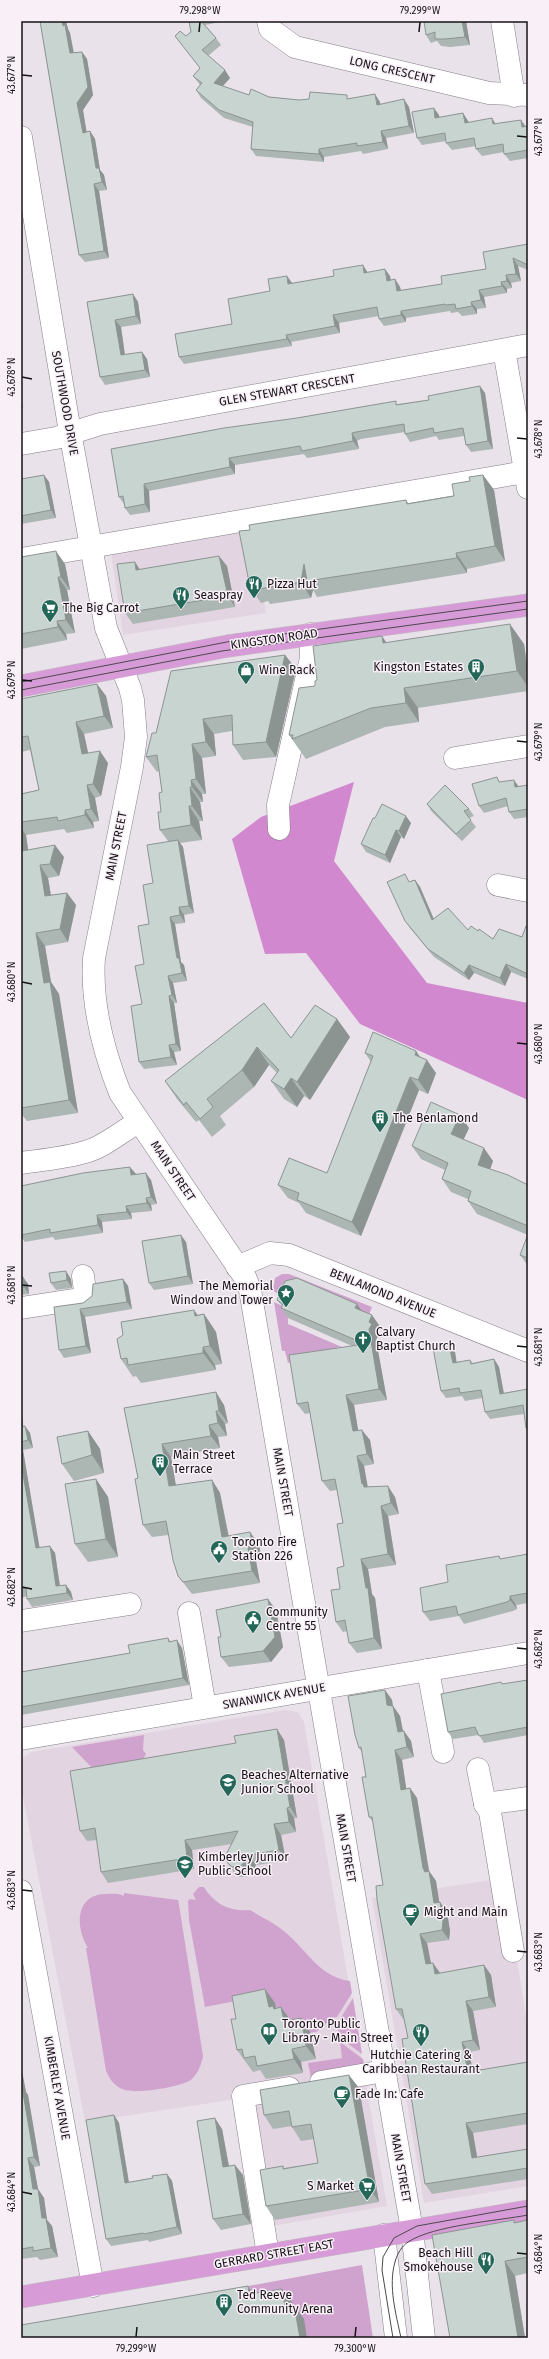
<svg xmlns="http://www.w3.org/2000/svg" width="549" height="2359" viewBox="0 0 549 2359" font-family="'Fira Sans',sans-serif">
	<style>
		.built { fill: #e3d4e2 }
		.green { fill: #d0a3ce }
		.forest { fill: #d188cf }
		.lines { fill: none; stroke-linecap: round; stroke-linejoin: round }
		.minor-casing { stroke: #857d85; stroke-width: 23 }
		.major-casing { stroke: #c2c2c2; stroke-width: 23 }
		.minor { stroke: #fff; stroke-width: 22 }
		.major { stroke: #d79cd7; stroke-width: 22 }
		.tram { stroke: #4d494d; stroke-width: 1 }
		.wall { fill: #acb6b3 }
		.shaded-wall { fill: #8c9492 }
		.building { fill: #c8d4d0; stroke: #8c9492 }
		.ticks { fill: none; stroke: #161316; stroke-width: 1.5 }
		.labels { text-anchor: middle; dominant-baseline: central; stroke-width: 3; stroke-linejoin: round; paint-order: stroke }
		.street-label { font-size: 12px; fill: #161316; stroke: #f8eff7 }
		.poi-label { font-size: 12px; fill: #161316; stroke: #f8eff7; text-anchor: start }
		.neatline { fill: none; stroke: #161316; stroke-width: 1.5 }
		.ticks-label { font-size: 10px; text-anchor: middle; fill: #161316 }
	</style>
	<rect width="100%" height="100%" fill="#eae2ea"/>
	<g class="built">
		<path d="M 252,518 L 266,613 L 123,635 L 109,540 Z"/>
		<path d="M 285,1710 L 298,1712 L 304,1722 L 387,2206 L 267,2227 L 244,2098 L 85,2122 L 21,1786 L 21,1759 L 31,1752 Z"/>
		<path d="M 504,1878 L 528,2028 L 528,2186 L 424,2203 L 372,1898 Z"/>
	</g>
	<g class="green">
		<path d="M 282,1274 L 289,1274 L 372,1307 L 369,1315 L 285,1297 L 273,1291 L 275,1278 Z"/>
		<path d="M 274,1302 L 282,1306 L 281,1309 L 284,1310 L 288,1318 L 288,1324 L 342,1347 L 337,1347 L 337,1351 L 288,1363 L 285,1351 L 282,1351 Z"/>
		<path d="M 144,1735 L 143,1750 L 146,1754 L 141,1763 L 93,1769 L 72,1747 Z"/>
		<path d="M 199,1887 L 204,1887 C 214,1904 230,1912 250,1910 C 261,1917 275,1923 285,1932 C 307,1950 319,1977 350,1981 L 352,1993 L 337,2017 L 327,2018 L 328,2022 L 316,2032 L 300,2034 L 241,2000 L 205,2007 L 189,1920 L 188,1901 L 190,1899 L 196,1900 L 193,1894 Z"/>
		<path d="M 124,1893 L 178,1900 L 179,1905 L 203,2056 C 201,2066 198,2073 191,2080 C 181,2087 136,2094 125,2090 C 115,2087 110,2080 106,2071 L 86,1948 L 88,1948 C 75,1928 75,1894 106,1894 C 113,1894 118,1893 124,1896 Z"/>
		<path d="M 353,1998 L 362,2054 L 339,2037 L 337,2024 Z"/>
		<path d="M 340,2042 L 363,2059 L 365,2069 L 311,2078 L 308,2063 L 342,2058 Z"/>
		<path d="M 362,2265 L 373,2338 L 21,2338 L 21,2328 Z"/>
	</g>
	<path class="forest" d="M 354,782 L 334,861 L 427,983 L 528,1003 L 528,1100 L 360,1024 L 306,953 L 265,954 L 232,839 L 261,817 Z"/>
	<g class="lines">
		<defs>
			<g id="minor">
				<path d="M 268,21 L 270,29 L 295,47 L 489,93 L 528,95"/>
				<path d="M 502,21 L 514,96"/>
				<path d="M 21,137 L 70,432 L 106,628 L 130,688 L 133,700 L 136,737 L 132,767 L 94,958 C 91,1004 103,1050 120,1093 L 246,1279 L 250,1290 L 412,2230 L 424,2338"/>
				<path d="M 504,350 L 528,488"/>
				<path d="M 21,444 L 56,438 L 100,424 L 528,345"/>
				<path d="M 21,559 L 525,472"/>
				<path d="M 455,758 L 528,746"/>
				<path d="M 279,829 L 278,805 L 311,658 L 311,634"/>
				<path d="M 498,885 L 528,891"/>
				<path d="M 21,1163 C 42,1160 65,1158 85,1152 C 105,1147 121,1131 139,1122"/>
				<path d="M 237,1267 L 270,1253 L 289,1255 L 528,1351"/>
				<path d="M 21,1308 L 86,1298 L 83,1276"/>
				<path d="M 189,1613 L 205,1707"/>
				<path d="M 21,1621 L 130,1604"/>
				<path d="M 428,1670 L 443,1752"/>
				<path d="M 21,1739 L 528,1653"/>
				<path d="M 478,1769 L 485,1804 L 490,1812 L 513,1951"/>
				<path d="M 485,1804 L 528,1798"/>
				<path d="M 21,1891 L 93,2286"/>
				<path d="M 321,2082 L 384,2071"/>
				<path d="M 384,2235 L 396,2338"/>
				<path d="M 268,2255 L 243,2096 L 289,2088"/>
			</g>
			<g id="major">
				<path d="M 21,686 L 228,646 L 528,605"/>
				<path d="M 21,2297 L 528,2211"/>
			</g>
		</defs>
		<use href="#minor" class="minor-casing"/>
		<use href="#major" class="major-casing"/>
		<use href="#minor" class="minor"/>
		<use href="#major" class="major"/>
		<g class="tram">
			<path d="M 21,682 L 232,641 L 528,601"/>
			<path d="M 21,690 L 222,651 L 528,609"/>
			<path d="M 393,2338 L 382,2270 L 383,2257 L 394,2238 L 417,2226 L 528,2206"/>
			<path d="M 401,2338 C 396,2314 388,2286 395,2262 C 397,2254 402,2246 408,2242 C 434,2225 497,2221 528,2215"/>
		</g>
	</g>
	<g class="wall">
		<path d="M 40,21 L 66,21 L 68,29 L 70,33 L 74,53 L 82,52 L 87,59 L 93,95 L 83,110 L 86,132 L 90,131 L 95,139 L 100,170 L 104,175 L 107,190 L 99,191 L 109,258 L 85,262 L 79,255 Z"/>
		<path d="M 189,21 L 220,21 L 220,22 L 205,25 L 216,38 L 221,45 L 208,56 L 230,78 L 223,86 L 249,95 L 299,100 L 349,99 L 380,102 L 380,104 L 409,107 L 414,133 L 386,138 L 388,149 L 363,154 L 361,151 L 324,157 L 324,162 L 256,156 L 251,149 L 253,127 L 224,118 L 201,98 L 196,90 L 200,85 L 193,76 L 200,68 L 175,36 L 186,36 L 191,32 Z"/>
		<path d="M 466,21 L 470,45 L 450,47 L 441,46 L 437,41 L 431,43 L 426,35 Z"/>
		<path d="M 463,113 L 468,121 L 469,122 L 496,124 L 525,126 L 528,126 L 528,158 L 510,161 L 504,154 L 504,152 L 482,156 L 476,149 L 476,146 L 452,150 L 446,143 L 446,141 L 422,145 L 417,138 L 439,115 L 439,118 Z"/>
		<path d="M 528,244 L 528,270 L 518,266 L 521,281 L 511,283 L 512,288 L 507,289 L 507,293 L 484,297 L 486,308 L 477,309 L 477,314 L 462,316 L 458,312 L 451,313 L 450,311 L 406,318 L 406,322 L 384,326 L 379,319 L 379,316 L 339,323 L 340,333 L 291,342 L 292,346 L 184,364 L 179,357 L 232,324 L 287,276 L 292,283 L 367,272 L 390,276 L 391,280 L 395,279 L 400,287 L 401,290 L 442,284 L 486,269 Z"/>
		<path d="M 133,294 L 138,302 L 141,324 L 121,327 L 125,355 L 142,352 L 147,359 L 150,377 L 105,385 L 100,377 L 87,302 Z"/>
		<path d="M 485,393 L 493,449 L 471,452 L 466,445 L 464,436 L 439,440 L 436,436 L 410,442 L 405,434 L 405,432 L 361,439 L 357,441 L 359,449 L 307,458 L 304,454 L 235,465 L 235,474 L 149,491 L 150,512 L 130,515 L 125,508 L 124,504 L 119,497 L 111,449 L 398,404 Z"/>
		<path d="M 44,475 L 49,482 L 56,518 L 21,524 L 21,479 Z"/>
		<path d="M 483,475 L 494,490 L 505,561 L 467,569 L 467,573 L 317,597 L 313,590 L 311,598 L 270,604 L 268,601 L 261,603 L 250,587 L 250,530 L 406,500 L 409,504 L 454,496 L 470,481 Z"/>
		<path d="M 21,557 L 65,564 L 70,590 L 67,590 L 75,633 L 66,634 L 67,640 L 21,649 Z"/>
		<path d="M 135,562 L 140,570 L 227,566 L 235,607 L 133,624 L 125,613 Z"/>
		<path d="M 386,643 L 524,644 L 528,672 L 528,691 L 418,708 L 419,722 L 385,727 L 306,759 L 289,735 L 315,686 L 317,680 Z"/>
		<path d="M 285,655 L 296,669 L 276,757 L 243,760 L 233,745 L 232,731 L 214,734 L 216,756 L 202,758 L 206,794 L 202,794 L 203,802 L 200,802 L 203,821 L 199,821 L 202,840 L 180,843 L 183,847 L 194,913 L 184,915 L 185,923 L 175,924 L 181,962 L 184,965 L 187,981 L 173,983 L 177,1003 L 174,1003 L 181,1051 L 174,1052 L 177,1065 L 144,1069 L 139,1062 L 144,964 L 153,883 L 168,841 L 160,830 L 162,792 L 159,771 L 157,772 L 146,757 L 156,733 Z"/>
		<path d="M 97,684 L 106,696 L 113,728 L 84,734 L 88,753 L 108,763 L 101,796 L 95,798 L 99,821 L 93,822 L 94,828 L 67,833 L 64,829 L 26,835 L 28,850 L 64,857 L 59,876 L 48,878 L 51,895 L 67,893 L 76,905 L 68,942 L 45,946 L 51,982 L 59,994 L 78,1113 L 27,1121 L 23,1116 L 21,1116 L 21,794 L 39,790 L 30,750 L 21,752 L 21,699 Z"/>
		<path d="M 501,782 L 519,787 L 528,785 L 528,817 L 514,819 L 509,812 L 508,806 L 484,813 L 479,806 Z"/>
		<path d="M 427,804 L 469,809 L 474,816 L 469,818 L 476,827 L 462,841 L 432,812 Z"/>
		<path d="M 375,818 L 411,823 L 404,839 L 401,837 L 390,863 L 366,852 L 361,844 Z"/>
		<path d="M 415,880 L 420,887 L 434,919 L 468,930 L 478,931 L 493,939 L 522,937 L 528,927 L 528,979 L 511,972 L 505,986 L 474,973 L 469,980 L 434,957 L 410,928 L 405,921 L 410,881 Z"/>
		<path d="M 264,1003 L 291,1038 L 337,1019 L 350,1037 L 310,1100 L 304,1096 L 297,1107 L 284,1099 L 271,1081 L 277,1073 L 269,1065 L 254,1087 L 220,1116 L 226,1125 L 212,1137 L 199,1120 L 196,1122 L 177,1099 L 165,1081 Z"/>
		<path d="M 365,1053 L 421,1058 L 436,1073 L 428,1094 L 419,1090 L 361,1236 L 306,1213 L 299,1203 L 288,1198 L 278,1185 L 327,1173 L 371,1062 Z"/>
		<path d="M 469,1128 L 463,1140 L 493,1161 L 490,1169 L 528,1185 L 528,1266 L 520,1255 L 528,1235 L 477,1214 L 468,1201 L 468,1199 L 451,1192 L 442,1179 L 445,1170 L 421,1159 L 412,1146 Z"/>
		<path d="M 136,1174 L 151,1180 L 157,1204 L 151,1205 L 152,1211 L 131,1213 L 132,1219 L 102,1222 L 103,1233 L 55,1240 L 53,1237 L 25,1242 L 22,1238 L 21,1238 L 21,1186 Z"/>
		<path d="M 186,1242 L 193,1284 L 154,1290 L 149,1283 Z"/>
		<path d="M 21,1277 L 28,1284 L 29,1294 L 21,1295 Z"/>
		<path d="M 71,1279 L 72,1288 L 56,1290 L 51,1283 Z"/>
		<path d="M 123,1279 L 128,1286 L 132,1309 L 85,1317 L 91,1353 L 64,1358 L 59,1350 L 83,1303 Z"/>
		<path d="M 277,1300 L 362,1311 L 379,1325 L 377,1330 L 379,1334 L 376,1340 L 387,1400 L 354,1405 L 358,1430 L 370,1440 L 374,1464 L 364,1466 L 368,1487 L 395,1497 L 399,1514 L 388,1516 L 396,1565 L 368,1569 L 372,1594 L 375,1598 L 382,1649 L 357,1653 L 349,1643 L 347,1631 L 343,1632 L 336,1622 L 340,1589 L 344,1566 L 343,1523 L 337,1490 L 330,1491 L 322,1481 L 310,1413 L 305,1414 L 297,1404 L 352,1346 L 288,1318 L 281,1308 L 282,1306 Z"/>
		<path d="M 204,1314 L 216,1332 L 222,1364 L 215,1365 L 216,1370 L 141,1383 L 136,1376 L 133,1377 L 121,1359 L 198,1315 Z"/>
		<path d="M 449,1345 L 455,1352 L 456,1362 L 470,1360 L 473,1363 L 494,1359 L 499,1367 L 504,1393 L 528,1389 L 528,1430 L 526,1428 L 524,1414 L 490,1419 L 485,1412 L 482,1398 L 465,1401 L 462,1396 L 446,1398 L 441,1391 Z"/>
		<path d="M 224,1405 L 228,1423 L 225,1424 L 227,1436 L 218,1437 L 220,1448 L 171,1457 L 176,1485 L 212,1480 L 220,1493 L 229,1536 L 250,1532 L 259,1545 L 261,1554 L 256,1561 L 260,1583 L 192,1594 L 178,1576 L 169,1535 L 152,1537 L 143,1525 L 138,1478 L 124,1408 Z"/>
		<path d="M 21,1415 L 22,1416 L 23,1426 L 30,1433 L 33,1448 L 23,1450 L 39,1548 L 55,1553 L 60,1586 L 66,1585 L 71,1592 L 73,1600 L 32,1607 L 27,1599 L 27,1596 L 21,1598 Z"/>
		<path d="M 88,1431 L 100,1449 L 104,1473 L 74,1481 L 62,1464 Z"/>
		<path d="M 96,1479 L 108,1497 L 118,1557 L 88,1562 L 75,1544 Z"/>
		<path d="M 528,1554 L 528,1603 L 516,1605 L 517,1609 L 513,1611 L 464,1624 L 459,1616 L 430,1621 L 423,1612 L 448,1582 L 499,1556 L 501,1559 Z"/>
		<path d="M 276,1610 L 283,1647 L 271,1662 L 229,1667 L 221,1657 L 221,1637 Z"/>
		<path d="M 168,1638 L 170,1641 L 182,1648 L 189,1685 L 21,1715 L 21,1672 L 130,1653 Z"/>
		<path d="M 528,1680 L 528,1735 L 484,1743 L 479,1735 L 453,1739 L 448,1732 L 503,1684 Z"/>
		<path d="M 385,1690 L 392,1700 L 393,1706 L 400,1716 L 403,1731 L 411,1741 L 414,1757 L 402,1760 L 406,1789 L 410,1788 L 417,1798 L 429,1871 L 436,1881 L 439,1902 L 447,1912 L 450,1931 L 449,1940 L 427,1943 L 431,1963 L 433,1963 L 440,1973 L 484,1965 L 491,1975 L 496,2007 L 473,2011 L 480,2050 L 469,2052 L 473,2071 L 528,2062 L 528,2124 L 473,2133 L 477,2157 L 528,2149 L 528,2179 L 432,2194 L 425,2184 L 408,2038 L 404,2019 L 403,2019 L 396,2009 L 383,1885 L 373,1822 L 369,1817 L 366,1777 L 362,1752 L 359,1748 Z"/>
		<path d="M 284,1740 L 297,1818 L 294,1818 L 296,1832 L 281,1835 L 286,1861 L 256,1865 L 250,1876 L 240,1877 L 234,1873 L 227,1862 L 232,1844 L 192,1850 L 194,1869 L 108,1883 L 101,1872 L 97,1840 L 87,1841 L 80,1831 Z"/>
		<path d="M 275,2003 L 276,2008 L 281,2007 L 290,2020 L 310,2032 L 316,2059 L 301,2062 L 303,2073 L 266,2079 L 260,2070 L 253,2072 L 237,2050 L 236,2019 Z"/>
		<path d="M 21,2066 L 26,2092 L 28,2095 L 40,2166 L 34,2167 L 38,2189 L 44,2198 L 47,2220 L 52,2226 L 58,2257 L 40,2260 L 37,2257 L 21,2259 Z"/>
		<path d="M 359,2088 L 379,2202 L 275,2220 L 266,2206 L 283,2166 L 284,2168 L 318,2163 L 314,2139 L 301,2141 L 292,2127 L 292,2126 L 273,2129 L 264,2115 Z"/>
		<path d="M 114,2115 L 119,2123 L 129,2182 L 153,2178 L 167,2174 L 172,2181 L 182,2234 L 149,2242 L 148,2240 L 111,2246 L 106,2239 Z"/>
		<path d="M 222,2129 L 229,2166 L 243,2175 L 251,2224 L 221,2230 L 213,2219 Z"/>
		<path d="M 514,2220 L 515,2222 L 528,2220 L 528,2273 L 515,2276 L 525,2338 L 450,2338 Z"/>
	</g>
	<g class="shaded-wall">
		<path d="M 62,21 L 66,21 L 68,29 L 70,33 L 75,61 L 70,53 Z"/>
		<path d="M 462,21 L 466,21 L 470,45 L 465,37 Z"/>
		<path d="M 82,52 L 87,59 L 93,95 L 83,110 L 88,140 L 83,133 L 77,103 Z"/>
		<path d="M 225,70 L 230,78 L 219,90 L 214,83 Z"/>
		<path d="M 375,94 L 380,102 L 382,112 L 377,105 Z"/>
		<path d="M 404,99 L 409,107 L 414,133 L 409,126 Z"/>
		<path d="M 434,108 L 439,115 L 441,126 L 435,118 Z"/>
		<path d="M 463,113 L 468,121 L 470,131 L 465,123 Z"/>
		<path d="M 492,118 L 497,126 L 493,124 Z"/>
		<path d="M 521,120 L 526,127 L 522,127 Z"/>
		<path d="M 90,131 L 95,139 L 100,170 L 104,175 L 107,190 L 102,182 L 96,168 Z"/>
		<path d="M 381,131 L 386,138 L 388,149 L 383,142 Z"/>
		<path d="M 319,149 L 324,157 L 324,162 L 319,154 Z"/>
		<path d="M 94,184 L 99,191 L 109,258 L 104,251 Z"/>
		<path d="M 513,258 L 518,266 L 521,281 L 516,274 Z"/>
		<path d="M 363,265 L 368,273 L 364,273 Z"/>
		<path d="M 385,269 L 390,276 L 392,288 L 387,281 Z"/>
		<path d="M 506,275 L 511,283 L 512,288 L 507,281 Z"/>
		<path d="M 287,276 L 292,283 L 288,284 Z"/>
		<path d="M 395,279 L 400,287 L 402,298 L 397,291 Z"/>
		<path d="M 501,282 L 507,289 L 507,293 L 502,286 Z"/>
		<path d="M 479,290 L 484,297 L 486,308 L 481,300 Z"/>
		<path d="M 133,294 L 138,302 L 141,324 L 136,316 Z"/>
		<path d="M 471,302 L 477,309 L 477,314 L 472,306 Z"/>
		<path d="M 401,311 L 406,318 L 406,322 L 401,315 Z"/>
		<path d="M 333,315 L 339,323 L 340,333 L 335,326 Z"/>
		<path d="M 115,320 L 121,327 L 126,363 L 121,355 Z"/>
		<path d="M 286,335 L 291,342 L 292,346 L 287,339 Z"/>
		<path d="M 142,352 L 147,359 L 150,377 L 145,370 Z"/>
		<path d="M 480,386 L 485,393 L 493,449 L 488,441 Z"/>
		<path d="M 21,397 L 23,409 L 21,406 Z"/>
		<path d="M 352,433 L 357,441 L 359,449 L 353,441 Z"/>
		<path d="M 229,458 L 235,465 L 235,474 L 230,467 Z"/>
		<path d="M 44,475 L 49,482 L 56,518 L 51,510 Z"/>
		<path d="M 483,475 L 494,490 L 505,561 L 495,546 Z"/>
		<path d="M 144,484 L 149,491 L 150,512 L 145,504 Z"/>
		<path d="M 56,551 L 65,564 L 70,590 L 61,577 Z"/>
		<path d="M 456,553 L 467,569 L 467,573 L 457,558 Z"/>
		<path d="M 219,556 L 227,566 L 235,607 L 228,596 Z"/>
		<path d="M 135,562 L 142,573 L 136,570 Z"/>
		<path d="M 304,564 L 307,581 L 313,590 L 311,598 L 301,582 Z"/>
		<path d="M 58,577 L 67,590 L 75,633 L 66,620 Z"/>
		<path d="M 57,621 L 66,634 L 67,640 L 58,627 Z"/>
		<path d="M 510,624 L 524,644 L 528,672 L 528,687 L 517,671 Z"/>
		<path d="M 382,636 L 395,655 L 383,643 Z"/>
		<path d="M 285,655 L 296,669 L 276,757 L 266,742 Z"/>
		<path d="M 97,684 L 106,696 L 113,728 L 104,716 Z"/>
		<path d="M 404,688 L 418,708 L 419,722 L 406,703 Z"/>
		<path d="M 203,719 L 214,734 L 216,756 L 206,742 Z"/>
		<path d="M 76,722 L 84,734 L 91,766 L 82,754 Z"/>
		<path d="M 192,744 L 202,758 L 206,794 L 196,779 Z"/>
		<path d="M 100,751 L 108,763 L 101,796 L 93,784 Z"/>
		<path d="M 191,780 L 202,794 L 203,802 L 192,787 Z"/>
		<path d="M 514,780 L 519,787 L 515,787 Z"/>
		<path d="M 87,785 L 95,798 L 99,821 L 91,809 Z"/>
		<path d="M 190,787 L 200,802 L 203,821 L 192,806 Z"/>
		<path d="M 189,806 L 199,821 L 202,840 L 191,825 Z"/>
		<path d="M 85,810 L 93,822 L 94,828 L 85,815 Z"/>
		<path d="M 406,816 L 411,823 L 404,839 L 399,831 Z"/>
		<path d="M 21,828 L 26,835 L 30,863 L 22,851 L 21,846 Z"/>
		<path d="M 396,830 L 401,837 L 390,863 L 385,855 Z"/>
		<path d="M 178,840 L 183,847 L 194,913 L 189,906 Z"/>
		<path d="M 55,845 L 64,857 L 59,876 L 50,864 Z"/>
		<path d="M 40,865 L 48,878 L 53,908 L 45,896 Z"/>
		<path d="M 415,880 L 420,887 L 437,927 L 432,920 Z"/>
		<path d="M 67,893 L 76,905 L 68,942 L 60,929 Z"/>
		<path d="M 179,907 L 184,915 L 185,923 L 180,915 Z"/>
		<path d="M 170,917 L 175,924 L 181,962 L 184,965 L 187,981 L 182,973 L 177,958 Z"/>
		<path d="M 36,933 L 45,946 L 51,982 L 59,994 L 78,1113 L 69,1100 L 44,983 Z"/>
		<path d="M 506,964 L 511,972 L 505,986 L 500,978 Z"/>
		<path d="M 469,965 L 474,973 L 469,980 L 464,973 Z"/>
		<path d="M 168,976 L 173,983 L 177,1003 L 172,995 Z"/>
		<path d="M 169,996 L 174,1003 L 181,1051 L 176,1044 Z"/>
		<path d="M 337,1019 L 350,1037 L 310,1100 L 297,1082 Z"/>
		<path d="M 169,1045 L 174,1052 L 177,1065 L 171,1057 Z"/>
		<path d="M 257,1047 L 269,1065 L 254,1087 L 242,1070 Z"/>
		<path d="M 416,1051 L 425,1064 L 427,1060 L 436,1073 L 428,1094 L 418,1080 L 415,1055 Z"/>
		<path d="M 410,1077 L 419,1090 L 361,1236 L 352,1222 Z"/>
		<path d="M 291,1078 L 304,1096 L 297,1107 L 284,1089 Z"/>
		<path d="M 460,1115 L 469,1128 L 460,1147 L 451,1134 Z"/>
		<path d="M 484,1148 L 493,1161 L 487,1178 L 478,1165 Z"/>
		<path d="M 130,1167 L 136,1174 L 131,1175 Z"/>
		<path d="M 146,1173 L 151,1180 L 157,1204 L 151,1197 Z"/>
		<path d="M 146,1198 L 151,1205 L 152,1211 L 147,1203 Z"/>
		<path d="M 126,1206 L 131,1213 L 132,1219 L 127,1212 Z"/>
		<path d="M 97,1215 L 102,1222 L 103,1233 L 98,1225 Z"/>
		<path d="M 181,1235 L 186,1242 L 193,1284 L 188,1276 Z"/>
		<path d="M 66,1271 L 71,1279 L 72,1288 L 67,1280 Z"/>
		<path d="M 23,1277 L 28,1284 L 29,1294 L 24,1287 Z"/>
		<path d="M 123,1279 L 128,1286 L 132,1309 L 127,1302 Z"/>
		<path d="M 357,1304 L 364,1314 L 355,1308 Z"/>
		<path d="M 80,1309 L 85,1317 L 91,1353 L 86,1346 Z"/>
		<path d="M 194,1310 L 206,1326 L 204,1314 L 216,1332 L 222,1364 L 210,1346 L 195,1316 Z"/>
		<path d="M 372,1315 L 379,1325 L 377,1330 L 379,1334 L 376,1340 L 387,1400 L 379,1389 L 369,1329 L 369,1322 Z"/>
		<path d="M 449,1345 L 455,1352 L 458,1370 L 453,1363 Z"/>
		<path d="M 203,1347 L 215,1365 L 216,1370 L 203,1353 Z"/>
		<path d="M 494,1359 L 499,1367 L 505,1401 L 500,1394 Z"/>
		<path d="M 216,1392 L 224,1405 L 228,1423 L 219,1411 Z"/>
		<path d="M 346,1395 L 354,1405 L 360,1442 L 353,1431 Z"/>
		<path d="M 216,1411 L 225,1424 L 227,1436 L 218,1423 Z"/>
		<path d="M 21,1415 L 22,1416 L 24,1434 L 21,1429 Z"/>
		<path d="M 209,1425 L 218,1437 L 220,1448 L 211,1436 Z"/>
		<path d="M 25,1426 L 30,1433 L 33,1448 L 28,1440 Z"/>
		<path d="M 362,1430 L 370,1440 L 374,1464 L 367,1454 Z"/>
		<path d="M 88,1431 L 100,1449 L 104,1473 L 92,1455 Z"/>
		<path d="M 162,1444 L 171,1457 L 178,1499 L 169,1486 Z"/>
		<path d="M 21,1447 L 23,1450 L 41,1556 L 36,1548 L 21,1463 Z"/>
		<path d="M 357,1456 L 364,1466 L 368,1490 L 372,1498 L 362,1484 Z"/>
		<path d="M 96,1479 L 108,1497 L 118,1557 L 106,1539 Z"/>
		<path d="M 212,1480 L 220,1493 L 231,1550 L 222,1537 Z"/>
		<path d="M 388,1486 L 395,1497 L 399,1514 L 391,1503 Z"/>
		<path d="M 381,1506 L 388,1516 L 396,1565 L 388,1554 Z"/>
		<path d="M 250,1532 L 259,1545 L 261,1554 L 256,1561 L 260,1583 L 252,1571 L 248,1548 Z"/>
		<path d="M 50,1546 L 55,1553 L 61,1594 L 56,1586 Z"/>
		<path d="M 361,1559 L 368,1569 L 372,1594 L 375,1598 L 382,1649 L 374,1638 Z"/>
		<path d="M 66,1585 L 71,1592 L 73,1600 L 67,1593 Z"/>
		<path d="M 510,1596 L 516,1605 L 517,1609 L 510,1600 Z"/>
		<path d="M 268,1599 L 276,1610 L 283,1647 L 271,1662 L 263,1651 Z"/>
		<path d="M 177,1640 L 182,1648 L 189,1685 L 183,1678 Z"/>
		<path d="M 385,1690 L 392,1700 L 394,1715 L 387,1705 Z"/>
		<path d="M 393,1706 L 400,1716 L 405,1742 L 398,1732 Z"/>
		<path d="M 277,1729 L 284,1740 L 297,1818 L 290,1807 Z"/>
		<path d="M 404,1731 L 411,1741 L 414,1757 L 407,1747 Z"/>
		<path d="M 395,1750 L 402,1760 L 408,1800 L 401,1790 Z"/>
		<path d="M 410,1788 L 417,1798 L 429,1871 L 436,1881 L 441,1913 L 434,1903 L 423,1868 Z"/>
		<path d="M 287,1808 L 294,1818 L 296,1832 L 289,1822 Z"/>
		<path d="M 274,1824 L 281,1835 L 286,1861 L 279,1850 Z"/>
		<path d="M 185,1840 L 192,1850 L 194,1869 L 187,1858 Z"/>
		<path d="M 249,1855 L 256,1865 L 250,1876 L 242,1865 Z"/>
		<path d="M 440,1902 L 447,1912 L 450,1931 L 449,1940 L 442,1930 Z"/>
		<path d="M 420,1934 L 427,1943 L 433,1974 L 426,1964 Z"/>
		<path d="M 433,1963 L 440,1973 L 435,1974 Z"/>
		<path d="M 484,1965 L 491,1975 L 496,2007 L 489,1997 Z"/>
		<path d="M 265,1989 L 275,2003 L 276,2010 L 269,2007 Z"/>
		<path d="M 466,2001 L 473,2011 L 480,2050 L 473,2040 Z"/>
		<path d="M 281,2007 L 291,2021 L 284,2021 Z"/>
		<path d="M 301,2018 L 310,2032 L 316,2059 L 306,2046 Z"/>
		<path d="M 462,2042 L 469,2052 L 475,2082 L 468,2072 Z"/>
		<path d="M 292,2049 L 301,2062 L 303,2073 L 294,2059 Z"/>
		<path d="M 21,2066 L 26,2092 L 28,2095 L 40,2166 L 34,2157 L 21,2088 Z"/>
		<path d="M 349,2075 L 359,2088 L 379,2202 L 370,2189 Z"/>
		<path d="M 114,2115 L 119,2123 L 130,2190 L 125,2183 Z"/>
		<path d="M 215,2118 L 222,2129 L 231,2178 L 223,2167 Z"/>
		<path d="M 466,2123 L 473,2133 L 479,2168 L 472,2158 Z"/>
		<path d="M 28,2158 L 34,2167 L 38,2189 L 44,2198 L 47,2220 L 52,2226 L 58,2257 L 51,2248 L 33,2189 Z"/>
		<path d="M 235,2165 L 243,2175 L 251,2224 L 243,2214 Z"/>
		<path d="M 167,2174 L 172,2181 L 182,2234 L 177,2227 Z"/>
		<path d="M 505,2261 L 515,2276 L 525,2338 L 518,2338 Z"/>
		<path d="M 248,2286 L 257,2300 L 249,2294 Z"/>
		<path d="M 282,2289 L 292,2302 L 295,2321 L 285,2307 Z"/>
		<path d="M 294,2305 L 304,2319 L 307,2338 L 300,2338 Z"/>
	</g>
	<g class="building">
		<path d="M 40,21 L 62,21 L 63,26 L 65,25 L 70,53 L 82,52 L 88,87 L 77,103 L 83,133 L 90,131 L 96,168 L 99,168 L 102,182 L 94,184 L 104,251 L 79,255 Z"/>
		<path d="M 189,21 L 201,21 L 216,38 L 202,50 L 225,70 L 214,83 L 249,95 L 251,89 L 269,97 L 299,100 L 309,99 L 310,92 L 347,95 L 347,99 L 375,94 L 377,105 L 404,99 L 409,126 L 381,131 L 383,142 L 357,146 L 357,143 L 319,149 L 319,154 L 251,149 L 253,122 L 219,110 L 196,90 L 202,83 L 193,76 L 200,68 L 175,36 L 180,31 L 186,36 L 191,32 Z"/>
		<path d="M 424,21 L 462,21 L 465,37 L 445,39 L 435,39 L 435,32 L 426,35 Z"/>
		<path d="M 434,108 L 435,118 L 463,113 L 465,123 L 492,118 L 493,124 L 521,120 L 522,127 L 528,126 L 528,150 L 504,154 L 503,144 L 476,149 L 474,138 L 446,143 L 445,133 L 417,138 L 412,112 Z"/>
		<path d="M 528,244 L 528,265 L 513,258 L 516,274 L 506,275 L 507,281 L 501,282 L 502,286 L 479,290 L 481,300 L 471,302 L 472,306 L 456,309 L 455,304 L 446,305 L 445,304 L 401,311 L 401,315 L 379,319 L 377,307 L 333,315 L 335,326 L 286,335 L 287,339 L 179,357 L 175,334 L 232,324 L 228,299 L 270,291 L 268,279 L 287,276 L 288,284 L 334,276 L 333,270 L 363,265 L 364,273 L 385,269 L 387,281 L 395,279 L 397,291 L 442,284 L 441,276 L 486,269 L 483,252 Z"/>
		<path d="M 133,294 L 136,316 L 115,320 L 121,355 L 142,352 L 145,370 L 100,377 L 87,302 Z"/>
		<path d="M 480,386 L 488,441 L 466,445 L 463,428 L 434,433 L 433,428 L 405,434 L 404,424 L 356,432 L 352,433 L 353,441 L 302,451 L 300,446 L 229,458 L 230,467 L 144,484 L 145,504 L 125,508 L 123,496 L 119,497 L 111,449 L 224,428 L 297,418 L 396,401 L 396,405 L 429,400 L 428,396 Z"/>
		<path d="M 44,475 L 51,510 L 21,516 L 21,479 Z"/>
		<path d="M 483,475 L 495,546 L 456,553 L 457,558 L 307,581 L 304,564 L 301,582 L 259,589 L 259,586 L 250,587 L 239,531 L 250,530 L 249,525 L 406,500 L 407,504 L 454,496 L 452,484 L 470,481 L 469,477 Z"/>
		<path d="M 56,551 L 61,577 L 58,577 L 66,620 L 57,621 L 58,627 L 21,634 L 21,557 Z"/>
		<path d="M 219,556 L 228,596 L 125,613 L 117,564 L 135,562 L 136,570 Z"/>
		<path d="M 510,624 L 517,671 L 404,688 L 406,703 L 371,708 L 292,739 L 293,735 L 289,735 L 299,688 L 315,686 L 315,681 L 317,680 L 313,646 L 382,636 L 383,643 Z"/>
		<path d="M 285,655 L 266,742 L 233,745 L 232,715 L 203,719 L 206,742 L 192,744 L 196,779 L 191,780 L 192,787 L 190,787 L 192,806 L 189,806 L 191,825 L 160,830 L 158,812 L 161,812 L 159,793 L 162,792 L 157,755 L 146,757 L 152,733 L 156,733 L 171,671 Z"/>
		<path d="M 97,684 L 104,716 L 76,722 L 82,754 L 100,751 L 93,784 L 87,785 L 91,809 L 85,810 L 85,815 L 58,821 L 57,817 L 21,822 L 21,794 L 39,790 L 28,736 L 21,737 L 21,699 Z"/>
		<path d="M 497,777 L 499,782 L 514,780 L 515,787 L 528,785 L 528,809 L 509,812 L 506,798 L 479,806 L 472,784 Z"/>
		<path d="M 445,785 L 469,809 L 464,811 L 471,820 L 456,834 L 427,804 Z"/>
		<path d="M 382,804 L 406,816 L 399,831 L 396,830 L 385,855 L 361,844 L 373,818 L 375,818 Z"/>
		<path d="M 178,840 L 189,906 L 179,907 L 180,915 L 170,917 L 177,958 L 179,958 L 182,973 L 168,976 L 172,995 L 169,996 L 176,1044 L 169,1045 L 171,1057 L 139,1062 L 131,1006 L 142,1004 L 135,966 L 144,964 L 138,926 L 149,924 L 143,885 L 153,883 L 147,845 Z"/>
		<path d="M 55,845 L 50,864 L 40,865 L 45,896 L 67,893 L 60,929 L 36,933 L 44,983 L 50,982 L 69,1100 L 21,1108 L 21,846 L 22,851 Z"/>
		<path d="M 405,874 L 409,882 L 415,880 L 432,920 L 448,908 L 468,930 L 471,926 L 478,931 L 479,929 L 493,939 L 499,929 L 522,937 L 526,926 L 528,927 L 528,974 L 506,964 L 500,978 L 469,965 L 464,973 L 428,949 L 405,921 L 387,882 Z"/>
		<path d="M 264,1003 L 291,1038 L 315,1005 L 337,1019 L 297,1082 L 291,1078 L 284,1089 L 271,1081 L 279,1070 L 257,1047 L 242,1070 L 207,1099 L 213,1107 L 200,1119 L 186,1102 L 184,1105 L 165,1081 Z"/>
		<path d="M 373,1032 L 416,1051 L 415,1055 L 427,1060 L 418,1080 L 410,1077 L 352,1222 L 297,1200 L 299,1193 L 278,1185 L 289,1158 L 327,1173 L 373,1056 L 365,1053 Z"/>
		<path d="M 431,1102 L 460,1115 L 451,1134 L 484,1148 L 478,1165 L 508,1175 L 528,1185 L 528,1226 L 468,1201 L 471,1191 L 442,1179 L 448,1163 L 412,1146 Z"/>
		<path d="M 130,1167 L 131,1175 L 146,1173 L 151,1197 L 146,1198 L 147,1203 L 126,1206 L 127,1212 L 97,1215 L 98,1225 L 50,1233 L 50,1229 L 21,1235 L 21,1186 L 83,1173 Z"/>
		<path d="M 528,1234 L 528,1258 L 520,1255 Z"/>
		<path d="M 181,1235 L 188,1276 L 149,1283 L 142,1241 Z"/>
		<path d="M 66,1271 L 67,1280 L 51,1283 L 49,1273 Z"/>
		<path d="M 21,1277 L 23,1277 L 24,1287 L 21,1287 Z"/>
		<path d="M 297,1278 L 357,1304 L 355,1308 L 372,1315 L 369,1322 L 372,1324 L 369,1329 L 379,1389 L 346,1395 L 353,1431 L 362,1430 L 367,1454 L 357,1456 L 362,1484 L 363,1483 L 364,1487 L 388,1486 L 391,1503 L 381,1506 L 388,1554 L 361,1559 L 366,1588 L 368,1588 L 374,1638 L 349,1643 L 345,1620 L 336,1622 L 331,1590 L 340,1589 L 337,1568 L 344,1566 L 337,1524 L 343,1523 L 335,1479 L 322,1481 L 308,1402 L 297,1404 L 289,1355 L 365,1344 L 281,1308 L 283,1304 L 277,1300 L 285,1281 Z"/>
		<path d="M 123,1279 L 127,1302 L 80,1309 L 86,1346 L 59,1350 L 54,1307 L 83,1303 L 92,1296 L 93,1284 Z"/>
		<path d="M 194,1310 L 195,1316 L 204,1314 L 210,1346 L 203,1347 L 203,1353 L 128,1365 L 127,1358 L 121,1359 L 117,1339 L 123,1335 L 121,1322 Z"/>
		<path d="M 449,1345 L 453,1363 L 470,1360 L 471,1364 L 494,1359 L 500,1394 L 528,1389 L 528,1427 L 526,1428 L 523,1405 L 485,1412 L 481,1390 L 460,1393 L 459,1388 L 441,1391 L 433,1348 Z"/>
		<path d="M 216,1392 L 219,1411 L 216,1411 L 218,1423 L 209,1425 L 211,1436 L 162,1444 L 169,1486 L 212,1480 L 222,1537 L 250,1532 L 252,1542 L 248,1548 L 252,1571 L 183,1582 L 178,1576 L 173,1560 L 166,1521 L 143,1525 L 135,1479 L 138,1478 L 124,1408 Z"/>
		<path d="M 25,1426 L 28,1440 L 21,1442 L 21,1427 Z"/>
		<path d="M 88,1431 L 92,1455 L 62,1464 L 57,1437 Z"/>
		<path d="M 21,1463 L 36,1548 L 50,1546 L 56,1586 L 66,1585 L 67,1593 L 27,1599 L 26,1588 L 21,1589 Z"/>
		<path d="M 96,1479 L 106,1539 L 75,1544 L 65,1484 Z"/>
		<path d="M 528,1554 L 528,1593 L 510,1596 L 510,1600 L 507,1602 L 458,1615 L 456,1606 L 423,1612 L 420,1588 L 448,1582 L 446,1565 L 499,1556 L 500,1559 Z"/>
		<path d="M 268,1599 L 275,1637 L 263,1651 L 221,1657 L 218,1637 L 221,1637 L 216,1610 Z"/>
		<path d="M 168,1638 L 169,1642 L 177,1640 L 183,1678 L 21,1707 L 21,1672 L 130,1653 L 128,1645 Z"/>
		<path d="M 528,1680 L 528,1727 L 479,1736 L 475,1727 L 448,1732 L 441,1694 L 501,1682 L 502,1684 Z"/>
		<path d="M 385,1690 L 387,1705 L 393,1706 L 398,1732 L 404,1731 L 407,1747 L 395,1750 L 401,1790 L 410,1788 L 423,1868 L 425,1872 L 429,1871 L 434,1903 L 440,1902 L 443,1921 L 442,1930 L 420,1934 L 426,1964 L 433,1963 L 435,1974 L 484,1965 L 489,1997 L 466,2001 L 473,2040 L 462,2042 L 468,2072 L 528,2062 L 528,2113 L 466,2123 L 472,2158 L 528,2149 L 528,2168 L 425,2184 L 402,2039 L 408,2038 L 402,2009 L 396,2009 L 377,1900 L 376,1886 L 383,1885 L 372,1817 L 369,1817 L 362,1777 L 366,1777 L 361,1747 L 359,1748 L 355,1735 L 348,1696 Z"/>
		<path d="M 277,1729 L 290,1807 L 287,1808 L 289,1822 L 274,1824 L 279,1850 L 249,1855 L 242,1865 L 232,1867 L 227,1862 L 226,1855 L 238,1831 L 185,1840 L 187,1858 L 101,1872 L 95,1828 L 80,1831 L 70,1771 L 236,1743 L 234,1736 Z"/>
		<path d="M 265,1989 L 269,2007 L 273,2006 L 274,2009 L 281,2007 L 284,2021 L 301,2018 L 306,2046 L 292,2049 L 294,2059 L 257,2066 L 255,2056 L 244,2058 L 242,2049 L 237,2050 L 231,2019 L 236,2019 L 232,1996 Z"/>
		<path d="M 349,2075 L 370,2189 L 266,2206 L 260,2170 L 283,2166 L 283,2169 L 318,2163 L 311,2124 L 292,2127 L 289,2111 L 264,2115 L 260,2090 Z"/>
		<path d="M 21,2087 L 22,2087 L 34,2157 L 28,2158 L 33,2189 L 38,2189 L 42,2218 L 46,2218 L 51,2248 L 33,2251 L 33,2247 L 21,2249 Z"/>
		<path d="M 114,2115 L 125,2183 L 153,2178 L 152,2176 L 167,2174 L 177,2227 L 144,2234 L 143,2233 L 106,2239 L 86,2120 Z"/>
		<path d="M 215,2118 L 223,2167 L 235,2165 L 243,2214 L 213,2219 L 197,2121 Z"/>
		<path d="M 514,2220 L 514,2223 L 528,2220 L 528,2257 L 505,2261 L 518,2338 L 450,2338 L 432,2235 Z"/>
		<path d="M 248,2286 L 249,2294 L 282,2289 L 285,2307 L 294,2305 L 300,2338 L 21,2338 L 21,2325 Z"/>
	</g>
	<path class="ticks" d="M 199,32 L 200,22M 419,32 L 420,22M 22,75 L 32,76M 517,136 L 527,137M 22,377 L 32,379M 517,438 L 527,439M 22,680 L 32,681M 517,741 L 527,742M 22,982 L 32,984M 517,1043 L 527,1044M 22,1285 L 32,1286M 517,1346 L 527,1347M 22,1587 L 32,1589M 517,1648 L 527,1649M 22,1890 L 32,1891M 517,1951 L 527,1952M 22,2192 L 32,2194M 517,2253 L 527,2254M 136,2337 L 137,2327M 355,2337 L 356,2327"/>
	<defs>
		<symbol id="restaurant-pin" viewBox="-11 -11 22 30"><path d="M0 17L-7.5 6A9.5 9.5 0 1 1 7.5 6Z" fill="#236758" stroke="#f8eff7"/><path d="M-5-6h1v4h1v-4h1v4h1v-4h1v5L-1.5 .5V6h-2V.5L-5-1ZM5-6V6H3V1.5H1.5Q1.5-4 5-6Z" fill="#fff"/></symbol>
		<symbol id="supermarket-pin" viewBox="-11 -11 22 30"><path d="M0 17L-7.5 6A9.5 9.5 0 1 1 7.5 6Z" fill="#236758" stroke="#f8eff7"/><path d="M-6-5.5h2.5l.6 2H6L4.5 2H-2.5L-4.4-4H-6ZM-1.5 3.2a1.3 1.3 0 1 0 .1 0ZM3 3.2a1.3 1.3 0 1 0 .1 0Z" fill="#fff"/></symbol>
		<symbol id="building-pin" viewBox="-11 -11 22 30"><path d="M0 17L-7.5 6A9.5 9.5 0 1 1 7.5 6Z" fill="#236758" stroke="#f8eff7"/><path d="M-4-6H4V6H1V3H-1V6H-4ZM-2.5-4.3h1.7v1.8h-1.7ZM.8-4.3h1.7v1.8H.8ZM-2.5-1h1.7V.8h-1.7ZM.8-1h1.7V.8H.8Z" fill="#fff"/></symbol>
		<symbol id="shop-pin" viewBox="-11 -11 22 30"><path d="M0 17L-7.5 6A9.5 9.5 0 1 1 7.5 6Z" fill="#236758" stroke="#f8eff7"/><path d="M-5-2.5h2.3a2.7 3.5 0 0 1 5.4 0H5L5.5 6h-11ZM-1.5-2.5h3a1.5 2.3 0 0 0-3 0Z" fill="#fff"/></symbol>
		<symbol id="sight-pin" viewBox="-11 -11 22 30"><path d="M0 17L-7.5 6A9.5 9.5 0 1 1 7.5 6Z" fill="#236758" stroke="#f8eff7"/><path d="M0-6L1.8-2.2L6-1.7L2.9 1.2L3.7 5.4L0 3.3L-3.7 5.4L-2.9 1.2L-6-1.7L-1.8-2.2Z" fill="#fff"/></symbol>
		<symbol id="church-pin" viewBox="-11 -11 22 30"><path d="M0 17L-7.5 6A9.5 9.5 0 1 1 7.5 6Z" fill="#236758" stroke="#f8eff7"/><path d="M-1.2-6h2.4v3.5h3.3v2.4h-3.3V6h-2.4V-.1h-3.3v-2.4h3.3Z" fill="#fff"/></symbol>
		<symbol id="civic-pin" viewBox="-11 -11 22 30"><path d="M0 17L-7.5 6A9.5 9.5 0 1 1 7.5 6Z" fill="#236758" stroke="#f8eff7"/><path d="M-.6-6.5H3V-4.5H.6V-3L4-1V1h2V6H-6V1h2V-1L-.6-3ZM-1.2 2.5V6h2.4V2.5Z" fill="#fff"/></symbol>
		<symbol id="school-pin" viewBox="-11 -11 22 30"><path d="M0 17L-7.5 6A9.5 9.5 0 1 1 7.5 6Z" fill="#236758" stroke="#f8eff7"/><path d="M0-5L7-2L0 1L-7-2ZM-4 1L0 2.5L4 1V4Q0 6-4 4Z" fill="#fff"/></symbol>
		<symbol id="cafe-pin" viewBox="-11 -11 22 30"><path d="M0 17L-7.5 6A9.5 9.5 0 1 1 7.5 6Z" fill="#236758" stroke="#f8eff7"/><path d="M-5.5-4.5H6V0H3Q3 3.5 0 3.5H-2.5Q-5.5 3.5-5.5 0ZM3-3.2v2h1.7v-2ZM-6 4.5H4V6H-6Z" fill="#fff"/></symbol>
		<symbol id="library-pin" viewBox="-11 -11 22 30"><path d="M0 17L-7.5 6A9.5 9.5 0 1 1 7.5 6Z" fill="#236758" stroke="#f8eff7"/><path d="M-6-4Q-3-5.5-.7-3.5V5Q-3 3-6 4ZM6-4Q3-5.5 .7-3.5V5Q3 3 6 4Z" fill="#fff"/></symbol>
	</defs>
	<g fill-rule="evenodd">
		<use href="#restaurant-pin" x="244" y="574" width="20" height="27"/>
		<use href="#restaurant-pin" x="171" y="585" width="20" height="27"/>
		<use href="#supermarket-pin" x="40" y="598" width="20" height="27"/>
		<use href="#building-pin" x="466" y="657" width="20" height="27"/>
		<use href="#shop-pin" x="236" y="660" width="20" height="27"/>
		<use href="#building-pin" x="370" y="1108" width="20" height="27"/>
		<use href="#sight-pin" x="276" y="1283" width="20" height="27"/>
		<use href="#church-pin" x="353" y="1329" width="20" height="27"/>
		<use href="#building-pin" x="150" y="1452" width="20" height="27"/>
		<use href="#civic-pin" x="209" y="1539" width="20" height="27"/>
		<use href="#civic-pin" x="243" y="1609" width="20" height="27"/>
		<use href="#school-pin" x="218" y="1772" width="20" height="27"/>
		<use href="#school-pin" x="175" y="1854" width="20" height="27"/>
		<use href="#cafe-pin" x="401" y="1902" width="20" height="27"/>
		<use href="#library-pin" x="259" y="2021" width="20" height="27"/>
		<use href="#restaurant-pin" x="411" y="2022" width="20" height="27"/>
		<use href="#cafe-pin" x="332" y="2084" width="20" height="27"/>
		<use href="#supermarket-pin" x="357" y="2176" width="20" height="27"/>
		<use href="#restaurant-pin" x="476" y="2250" width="20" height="27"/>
		<use href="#building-pin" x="214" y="2292" width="20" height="27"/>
	</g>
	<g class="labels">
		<g class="street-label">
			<text transform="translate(392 70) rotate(13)">LONG CRESCENT</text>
			<text transform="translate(287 390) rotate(-10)">GLEN STEWART CRESCENT</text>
			<text transform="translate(65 403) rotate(80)">SOUTHWOOD DRIVE</text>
			<text transform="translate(274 639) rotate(-8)">KINGSTON ROAD</text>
			<text transform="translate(116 846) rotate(-79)">MAIN STREET</text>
			<text transform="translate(173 1171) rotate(56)">MAIN STREET</text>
			<text transform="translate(383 1293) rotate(22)">BENLAMOND AVENUE</text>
			<text transform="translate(283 1482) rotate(80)">MAIN STREET</text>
			<text transform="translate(274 1696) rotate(-10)">SWANWICK AVENUE</text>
			<text transform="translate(346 1848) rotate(80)">MAIN STREET</text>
			<text transform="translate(57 2088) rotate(80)">KIMBERLEY AVENUE</text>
			<text transform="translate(401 2168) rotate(80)">MAIN STREET</text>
			<text transform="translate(274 2254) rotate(-10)">GERRARD STREET EAST</text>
		</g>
		<g class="poi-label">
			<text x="267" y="584">Pizza Hut</text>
			<text x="194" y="595">Seaspray</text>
			<text x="63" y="608">The Big Carrot</text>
			<text x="463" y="667" text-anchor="end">Kingston Estates</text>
			<text x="259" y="670">Wine Rack</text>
			<text x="393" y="1118">The Benlamond</text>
			<text x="273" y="1286" text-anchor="end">The Memorial<tspan x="273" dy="14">Window and Tower</tspan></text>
			<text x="376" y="1332">Calvary<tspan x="376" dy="14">Baptist Church</tspan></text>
			<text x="173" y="1455">Main Street<tspan x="173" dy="14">Terrace</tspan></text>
			<text x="232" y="1542">Toronto Fire<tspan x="232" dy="14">Station 226</tspan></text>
			<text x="266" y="1612">Community<tspan x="266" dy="14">Centre 55</tspan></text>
			<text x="241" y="1775">Beaches Alternative<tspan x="241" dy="14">Junior School</tspan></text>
			<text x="198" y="1857">Kimberley Junior<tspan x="198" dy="14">Public School</tspan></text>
			<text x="424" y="1912">Might and Main</text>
			<text x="282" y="2024">Toronto Public<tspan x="282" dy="14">Library - Main Street</tspan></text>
			<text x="421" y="2055" text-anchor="middle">Hutchie Catering &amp;<tspan x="421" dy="14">Caribbean Restaurant</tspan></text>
			<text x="355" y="2094">Fade In: Cafe</text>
			<text x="354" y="2186" text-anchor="end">S Market</text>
			<text x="473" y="2253" text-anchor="end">Beach Hill<tspan x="473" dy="14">Smokehouse</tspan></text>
			<text x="237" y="2295">Ted Reeve<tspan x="237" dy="14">Community Arena</tspan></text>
		</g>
	</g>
	<rect width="549" height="2359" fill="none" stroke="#f8eff7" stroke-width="44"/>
	<rect x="22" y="22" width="505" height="2315" class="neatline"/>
	<g class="ticks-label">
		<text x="200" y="14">79.298°W</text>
		<text x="420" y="14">79.299°W</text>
		<text transform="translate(11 75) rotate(-90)" y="4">43.677°N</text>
		<text transform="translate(538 137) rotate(-90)" y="4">43.677°N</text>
		<text transform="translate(11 377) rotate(-90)" y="4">43.678°N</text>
		<text transform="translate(538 439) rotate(-90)" y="4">43.678°N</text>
		<text transform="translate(11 680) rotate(-90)" y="4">43.679°N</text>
		<text transform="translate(538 742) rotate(-90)" y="4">43.679°N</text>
		<text transform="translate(11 982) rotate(-90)" y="4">43.680°N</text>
		<text transform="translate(538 1044) rotate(-90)" y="4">43.680°N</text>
		<text transform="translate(11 1285) rotate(-90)" y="4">43.681°N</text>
		<text transform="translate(538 1347) rotate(-90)" y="4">43.681°N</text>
		<text transform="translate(11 1587) rotate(-90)" y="4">43.682°N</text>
		<text transform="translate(538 1649) rotate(-90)" y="4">43.682°N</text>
		<text transform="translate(11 1890) rotate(-90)" y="4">43.683°N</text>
		<text transform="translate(538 1952) rotate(-90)" y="4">43.683°N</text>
		<text transform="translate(11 2192) rotate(-90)" y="4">43.684°N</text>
		<text transform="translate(538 2254) rotate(-90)" y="4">43.684°N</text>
		<text x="136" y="2352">79.299°W</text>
		<text x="355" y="2352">79.300°W</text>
	</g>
</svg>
